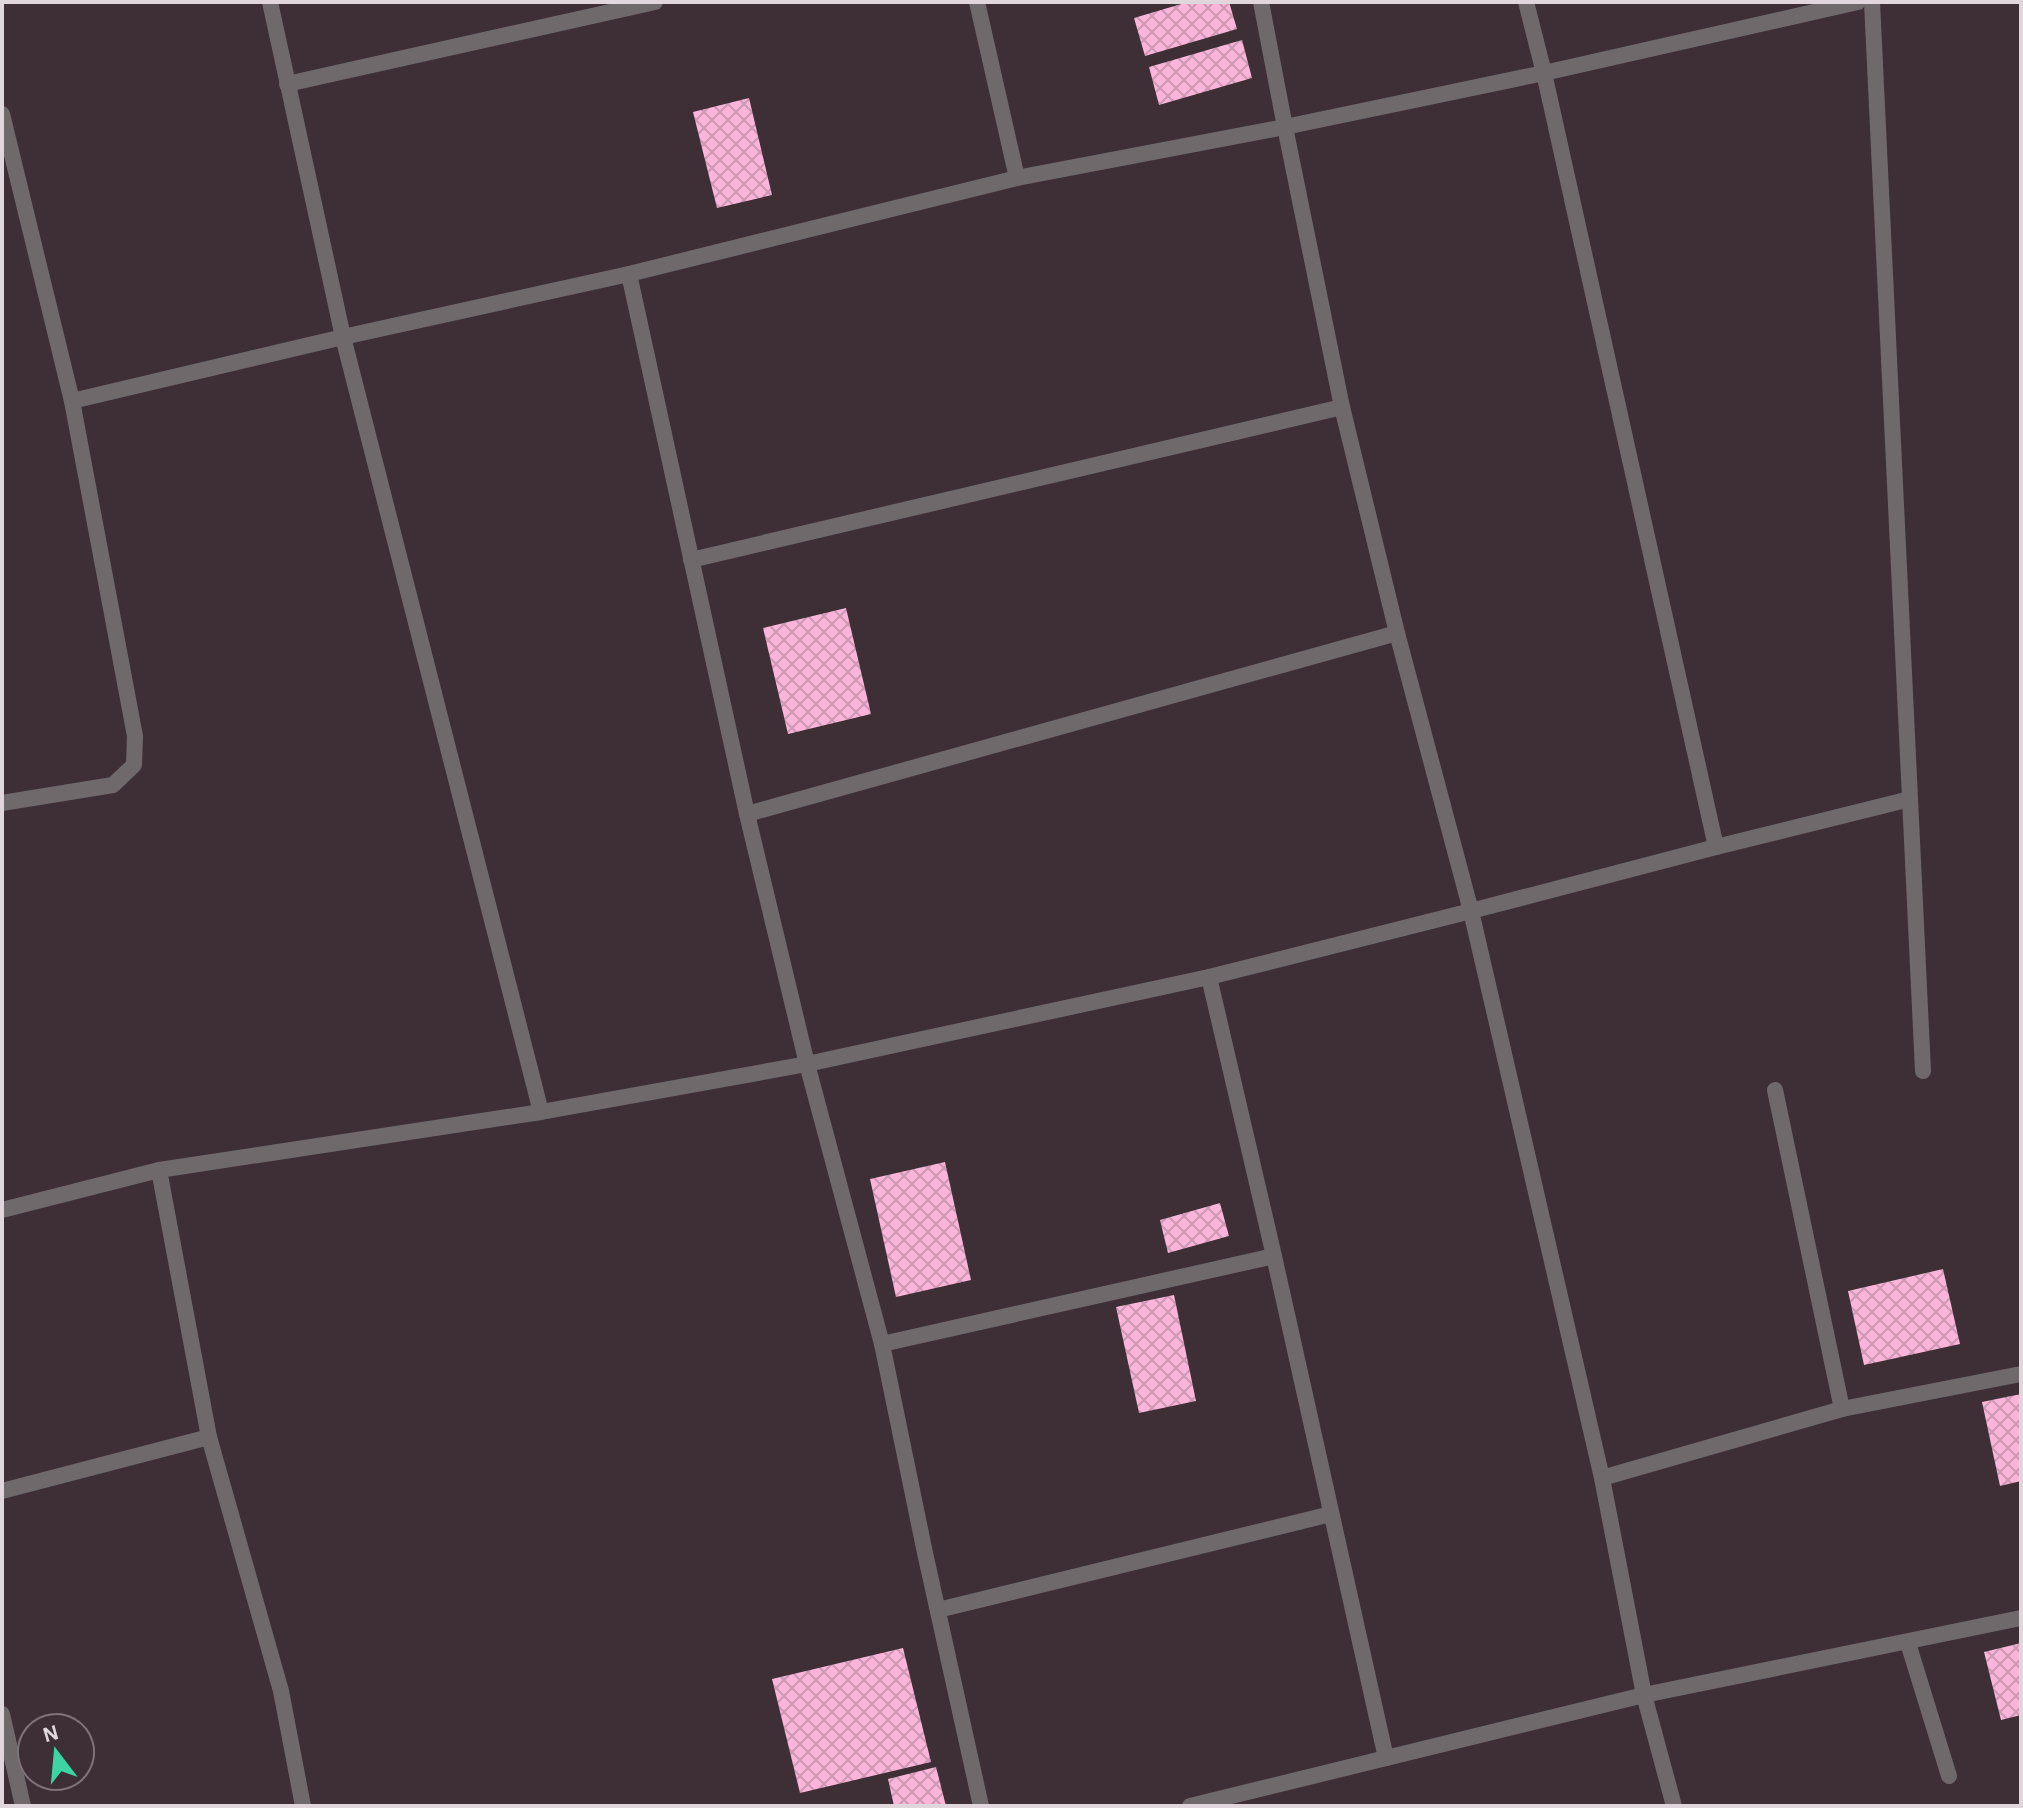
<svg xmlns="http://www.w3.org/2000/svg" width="2023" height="1808" viewBox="0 0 2023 1808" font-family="'Alegreya Sans',sans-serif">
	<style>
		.building { fill: url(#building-cross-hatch) }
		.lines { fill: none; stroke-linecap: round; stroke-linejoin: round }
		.street { stroke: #70696c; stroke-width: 16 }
	</style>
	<defs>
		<pattern id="building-cross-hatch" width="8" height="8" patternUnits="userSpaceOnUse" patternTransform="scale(2)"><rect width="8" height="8" fill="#fbb5da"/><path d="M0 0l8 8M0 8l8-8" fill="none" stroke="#cd98b4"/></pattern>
	</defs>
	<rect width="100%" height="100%" fill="#3e2f37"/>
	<g class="building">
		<path d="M 1188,2 L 1229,2 L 1237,29 L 1145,56 L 1134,18 Z"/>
		<path d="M 1242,40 L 1252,78 L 1159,105 L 1149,67 Z"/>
		<path d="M 749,98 L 772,195 L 717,208 L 693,112 Z"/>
		<path d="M 846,608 L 871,714 L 788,734 L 763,628 Z"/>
		<path d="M 945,1162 L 971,1280 L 896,1297 L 870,1179 Z"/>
		<path d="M 1220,1203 L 1229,1236 L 1168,1253 L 1160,1220 Z"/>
		<path d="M 1943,1269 L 1960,1344 L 1864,1365 L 1848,1291 Z"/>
		<path d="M 1174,1295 L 1196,1401 L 1139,1413 L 1116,1307 Z"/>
		<path d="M 2021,1394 L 2021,1481 L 2000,1486 L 1982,1402 Z"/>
		<path d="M 2021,1643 L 2021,1715 L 2001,1720 L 1984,1652 Z"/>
		<path d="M 903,1648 L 931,1762 L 800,1793 L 772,1679 Z"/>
		<path d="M 936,1767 L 946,1806 L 894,1806 L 888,1779 Z"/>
	</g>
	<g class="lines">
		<g class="street">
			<path d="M 270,2 L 343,337 L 541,1112"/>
			<path d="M 977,2 L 1017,178"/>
			<path d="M 1872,2 L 1923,1071"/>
			<path d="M 287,84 L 655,2"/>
			<path d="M 2,114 L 72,401 L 135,736 L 134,765 L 113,785 L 2,803"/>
			<path d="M 629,274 L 747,814 L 807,1064 L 882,1344 L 925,1553 L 981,1806"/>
			<path d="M 72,401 L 343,337 L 629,274 L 1017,178 L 1285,127 L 1261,2"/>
			<path d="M 691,560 L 1342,407"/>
			<path d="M 747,814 L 1397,633"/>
			<path d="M 1716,847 L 1544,73 L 1858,2"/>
			<path d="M 1209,977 L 1274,1256 L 1386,1758"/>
			<path d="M 1775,1090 L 1842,1409"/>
			<path d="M 159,1170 L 209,1437 L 281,1691 L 303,1806"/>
			<path d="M 2,1210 L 159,1170 L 541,1112 L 807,1064 L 1209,977 L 1471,911 L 1397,633 L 1342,407 L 1285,127 L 1544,73 L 1526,2"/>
			<path d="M 882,1344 L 1274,1256"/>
			<path d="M 2021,1374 L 1842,1409 L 1602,1478 L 1644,1695 L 2021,1618"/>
			<path d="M 1602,1478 L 1471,911 L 1716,847 L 1910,799"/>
			<path d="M 2,1491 L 209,1437"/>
			<path d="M 938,1610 L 1331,1514"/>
			<path d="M 1908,1643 L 1949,1776"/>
			<path d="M 2,1714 L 23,1806"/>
			<path d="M 1190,1806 L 1644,1695 L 1674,1806"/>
		</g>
	</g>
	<rect width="2023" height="1808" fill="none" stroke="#e0d6db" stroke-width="8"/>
	<g transform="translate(56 1752) rotate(344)"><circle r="38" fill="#3e2f37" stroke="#7f7279" stroke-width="2"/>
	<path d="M0-6L14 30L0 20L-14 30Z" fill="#3dd4a3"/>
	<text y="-12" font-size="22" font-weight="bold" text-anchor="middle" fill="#e0d6db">N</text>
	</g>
</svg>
